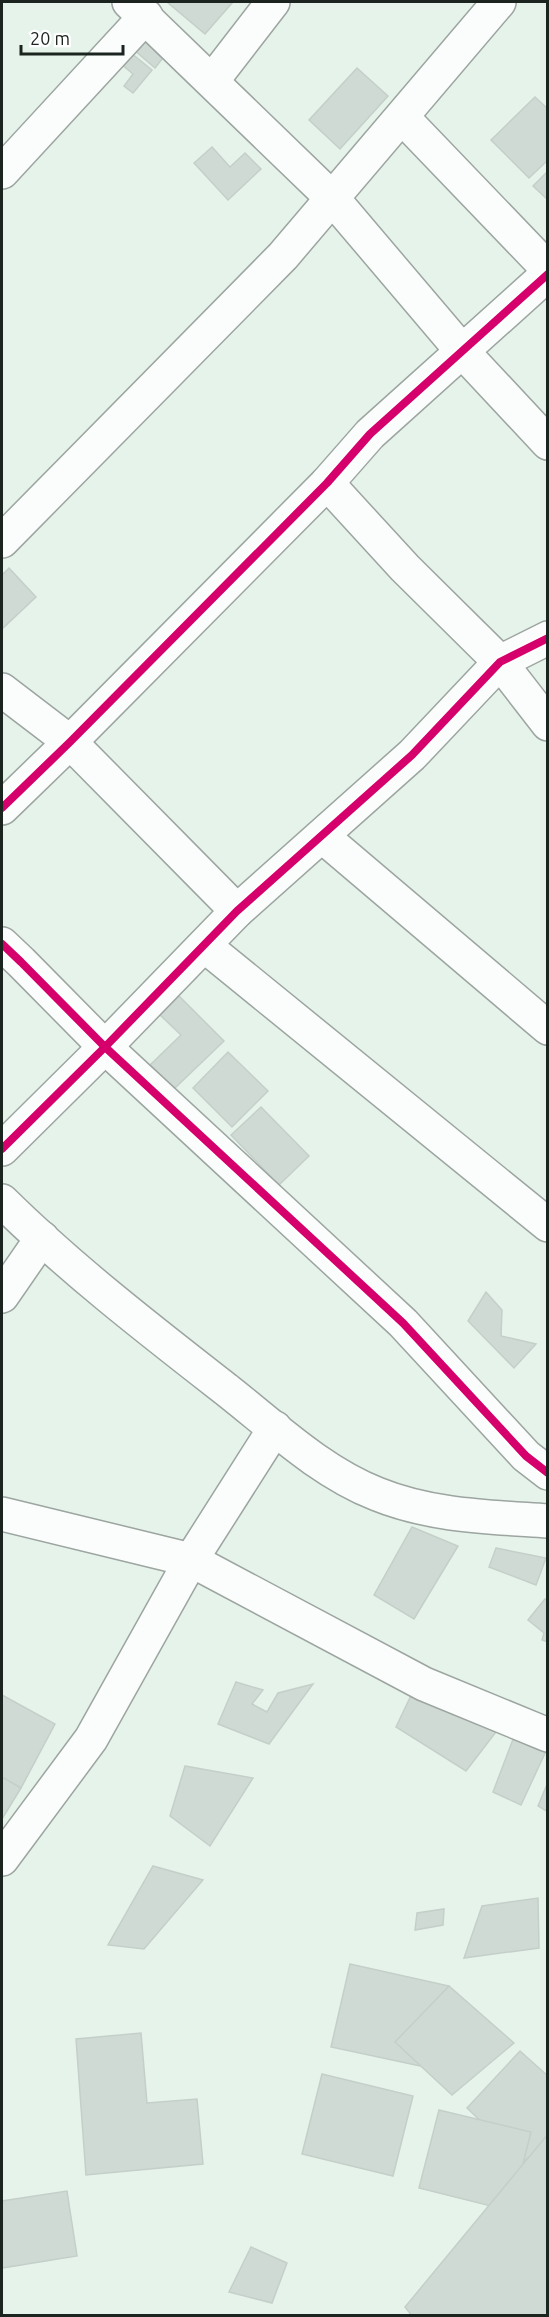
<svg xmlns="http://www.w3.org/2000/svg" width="549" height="2317" viewBox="0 0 549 2317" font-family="Ubuntu,sans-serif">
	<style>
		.building { fill: #d0dad4; stroke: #c4cfc9; stroke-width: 1.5 }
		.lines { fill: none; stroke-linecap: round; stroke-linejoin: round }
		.street-casing { stroke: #9ca5a0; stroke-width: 36 }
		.street { stroke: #fbfdfc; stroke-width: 33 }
		.cycleway-casing { stroke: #fff; stroke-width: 11 }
		.cycleway { stroke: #d6006c; stroke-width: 8 }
	</style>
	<rect width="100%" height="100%" fill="#e6f3eb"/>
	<g class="building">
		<path d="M 167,2 L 233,2 L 205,34 Z"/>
		<path d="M 137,30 L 166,54 L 155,68 L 126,43 Z"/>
		<path d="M 125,48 L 152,70 L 133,93 L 124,86 L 133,74 L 115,59 Z"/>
		<path d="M 357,68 L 388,96 L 340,149 L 309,120 Z"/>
		<path d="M 535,97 L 548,109 L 548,160 L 529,178 L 491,140 Z"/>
		<path d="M 212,147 L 230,167 L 245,153 L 261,169 L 228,200 L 194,163 Z"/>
		<path d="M 548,171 L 548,200 L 533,186 Z"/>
		<path d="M 9,568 L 36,597 L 2,629 L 2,575 Z"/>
		<path d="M 179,996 L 224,1041 L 174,1089 L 150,1065 L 181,1035 L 160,1015 Z"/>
		<path d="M 228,1052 L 268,1091 L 232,1127 L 193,1088 Z"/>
		<path d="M 261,1107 L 309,1156 L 279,1185 L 231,1135 Z"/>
		<path d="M 486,1292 L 502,1310 L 501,1336 L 536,1344 L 514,1368 L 468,1321 Z"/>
		<path d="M 412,1527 L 458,1546 L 414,1619 L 374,1595 Z"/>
		<path d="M 496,1548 L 546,1558 L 536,1585 L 489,1567 Z"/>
		<path d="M 545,1599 L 548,1600 L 548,1642 L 542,1640 L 544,1633 L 528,1620 Z"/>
		<path d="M 236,1682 L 263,1690 L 252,1704 L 267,1712 L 278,1693 L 313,1684 L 269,1744 L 218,1724 Z"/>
		<path d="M 416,1685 L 499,1728 L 466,1771 L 396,1727 Z"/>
		<path d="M 2,1695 L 55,1724 L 21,1788 L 2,1778 Z"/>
		<path d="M 515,1734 L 546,1751 L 521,1805 L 493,1792 Z"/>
		<path d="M 185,1766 L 253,1778 L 210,1846 L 170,1816 Z"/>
		<path d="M 2,1777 L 21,1788 L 2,1819 Z"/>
		<path d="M 548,1782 L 548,1812 L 538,1806 Z"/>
		<path d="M 153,1866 L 203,1880 L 144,1949 L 108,1945 Z"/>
		<path d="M 538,1898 L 539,1948 L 464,1958 L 482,1906 Z"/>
		<path d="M 444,1909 L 443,1925 L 415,1930 L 417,1913 Z"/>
		<path d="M 350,1964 L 449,1986 L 430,2068 L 331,2047 Z"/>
		<path d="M 449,1986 L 514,2043 L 452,2095 L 395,2042 Z"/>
		<path d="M 141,2033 L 147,2103 L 197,2099 L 203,2164 L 86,2175 L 76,2039 Z"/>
		<path d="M 520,2051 L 548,2076 L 548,2141 L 523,2162 L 467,2108 Z"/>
		<path d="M 322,2074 L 413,2096 L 393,2176 L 302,2154 Z"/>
		<path d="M 439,2110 L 531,2132 L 511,2211 L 419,2188 Z"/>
		<path d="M 548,2134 L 548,2316 L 412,2316 L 405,2307 Z"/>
		<path d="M 67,2191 L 77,2256 L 2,2268 L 2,2201 Z"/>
		<path d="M 251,2247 L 287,2263 L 272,2303 L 229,2292 Z"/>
	</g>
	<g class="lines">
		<defs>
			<g id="street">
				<path d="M 129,2 L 333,199 L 462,351 L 548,443"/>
				<path d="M 212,81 L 273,2"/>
				<path d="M 402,117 L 548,269"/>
				<path d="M 2,172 L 146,16"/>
				<path d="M 327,483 L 405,568 L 500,662 L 548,724"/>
				<path d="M 2,541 L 283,256 L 499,2"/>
				<path d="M 2,690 L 70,742 L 237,911"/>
				<path d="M 2,808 L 70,742 L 327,483 L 370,434 L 548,274"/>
				<path d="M 322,836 L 548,1028"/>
				<path d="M 2,944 L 21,962 L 105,1047 L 403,1323 L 526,1456 L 548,1473"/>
				<path d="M 205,946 L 548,1225"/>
				<path d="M 2,1149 L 105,1047 L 237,911 L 412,755 L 500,662 L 548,638"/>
				<path d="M 2,1201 C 72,1270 151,1331 228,1391 C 275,1428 321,1472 377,1494 C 431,1516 490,1517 548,1521"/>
				<path d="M 2,1296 L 42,1238"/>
				<path d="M 2,1514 L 191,1560 L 424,1684 L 548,1735"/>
				<path d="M 2,1859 L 91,1739 L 191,1560 L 275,1428"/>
			</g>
		</defs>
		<use href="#street" class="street-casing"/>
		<use href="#street" class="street"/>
		<defs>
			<g id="cycleway">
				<path d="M 2,808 L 70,742 L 327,483 L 370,434 L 548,274"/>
				<path d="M 2,944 L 21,962 L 105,1047 L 403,1323 L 526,1456 L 548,1473"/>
				<path d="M 2,1149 L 105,1047 L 237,911 L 412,755 L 500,662 L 548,638"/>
			</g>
		</defs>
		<use href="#cycleway" class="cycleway-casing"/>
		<use href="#cycleway" class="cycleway"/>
	</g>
	<rect width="549" height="2317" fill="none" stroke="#1b241f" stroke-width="6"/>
	<path d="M21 45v9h102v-9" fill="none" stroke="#1b241f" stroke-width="3"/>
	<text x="30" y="45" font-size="18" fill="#1b241f" stroke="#ffffff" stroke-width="4.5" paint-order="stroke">20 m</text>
</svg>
